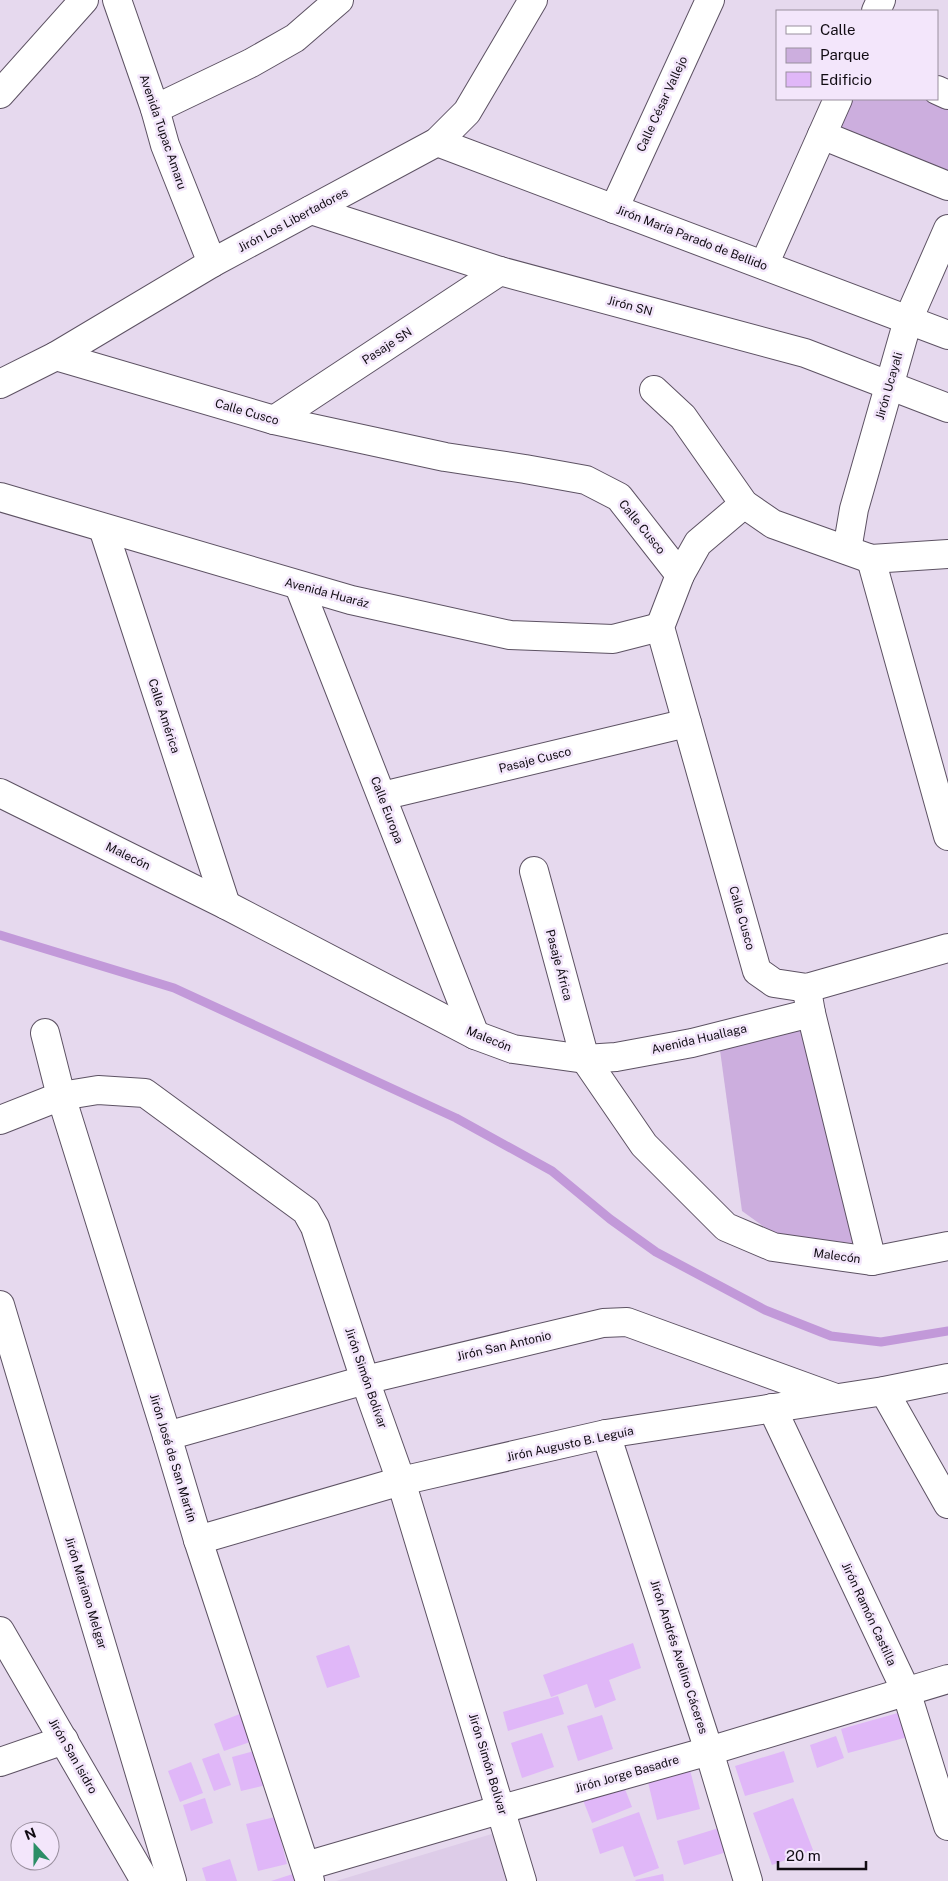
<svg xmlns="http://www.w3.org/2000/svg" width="948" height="1881" viewBox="0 0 948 1881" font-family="'Public Sans',sans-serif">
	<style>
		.built { fill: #ddcce8 }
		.green { fill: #ccaede }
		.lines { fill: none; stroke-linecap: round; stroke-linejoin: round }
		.stream { stroke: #c299d9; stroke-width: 9 }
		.building { fill: #e0b7f8 }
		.minor-casing { stroke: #5d5263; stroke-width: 30 }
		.minor { stroke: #fff; stroke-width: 28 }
		.labels { text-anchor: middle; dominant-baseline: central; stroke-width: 5; stroke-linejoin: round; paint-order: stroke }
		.street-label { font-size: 12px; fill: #110c13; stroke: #f3e6fb }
	</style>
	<rect width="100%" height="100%" fill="#e6d9ee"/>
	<path class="built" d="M 495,1833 L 508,1881 L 336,1881 Z"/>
	<g class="green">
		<path d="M 848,99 L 937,99 L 948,103 L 948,178 L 834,130 Z"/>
		<path d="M 808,1022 L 860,1244 L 774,1234 L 742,1211 L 719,1043 Z"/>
	</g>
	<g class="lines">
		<path class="stream" d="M 0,935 L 174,988 L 456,1118 L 552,1171 L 610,1219 L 656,1252 L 765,1310 L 831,1336 L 881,1342 L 948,1331"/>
	</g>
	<g class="building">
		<path d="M 633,1643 L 641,1668 L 609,1680 L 616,1700 L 595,1708 L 587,1684 L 551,1697 L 543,1675 Z"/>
		<path d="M 349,1645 L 360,1677 L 327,1688 L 316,1656 Z"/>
		<path d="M 558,1696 L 564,1714 L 508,1731 L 503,1712 Z"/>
		<path d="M 912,1709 L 919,1734 L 848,1753 L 841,1729 Z"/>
		<path d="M 245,1712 L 256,1740 L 224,1751 L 214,1724 Z"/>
		<path d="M 602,1715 L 613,1749 L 578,1761 L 567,1726 Z"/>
		<path d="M 542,1733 L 554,1767 L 522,1778 L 511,1743 Z"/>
		<path d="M 836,1736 L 844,1758 L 817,1768 L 810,1745 Z"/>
		<path d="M 258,1750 L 266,1785 L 241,1791 L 232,1757 Z"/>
		<path d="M 784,1751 L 794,1782 L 745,1796 L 735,1766 Z"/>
		<path d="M 219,1753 L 231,1785 L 214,1791 L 202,1759 Z"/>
		<path d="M 191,1762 L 203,1793 L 180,1802 L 168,1771 Z"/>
		<path d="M 690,1770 L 700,1809 L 657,1820 L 648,1782 Z"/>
		<path d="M 621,1779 L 632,1807 L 592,1823 L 581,1795 Z"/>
		<path d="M 205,1798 L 213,1823 L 191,1831 L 183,1805 Z"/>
		<path d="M 793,1798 L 813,1850 L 772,1865 L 753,1813 Z"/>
		<path d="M 639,1812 L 659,1868 L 634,1877 L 623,1846 L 600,1854 L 592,1829 Z"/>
		<path d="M 275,1817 L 287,1864 L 258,1871 L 246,1824 Z"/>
		<path d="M 722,1827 L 730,1851 L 684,1865 L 677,1841 Z"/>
		<path d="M 230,1859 L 237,1881 L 206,1881 L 202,1868 Z"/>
		<path d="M 299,1872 L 302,1881 L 271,1881 Z"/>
		<path d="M 663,1874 L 664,1881 L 636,1881 L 635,1880 Z"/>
	</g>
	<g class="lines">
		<defs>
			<g id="minor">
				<path d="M 117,0 L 155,109 L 165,145 L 212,263"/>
				<path d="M 876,11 L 881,0"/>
				<path d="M 937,90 L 948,95"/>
				<path d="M 0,94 L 84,0"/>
				<path d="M 155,109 L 251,63 L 295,38 L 339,0"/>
				<path d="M 822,135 L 948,186"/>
				<path d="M 437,142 L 948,335"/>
				<path d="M 614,209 L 710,0"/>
				<path d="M 311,210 L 500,271 L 805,353 L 948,408"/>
				<path d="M 764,265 L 838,99"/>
				<path d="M 56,356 L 274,420 L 445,457 L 525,469 L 586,480 L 619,497 L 680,575"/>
				<path d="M 0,384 L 56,356 L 212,263 L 437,142 L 467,112 L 533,0"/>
				<path d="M 654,390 L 683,417 L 744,504 L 773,524 L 871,559 L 948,554"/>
				<path d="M 274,420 L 500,271"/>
				<path d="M 0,497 L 351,600 L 510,635 L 613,639 L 660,627"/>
				<path d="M 744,504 L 698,543 L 680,575 L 660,627 L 757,971 L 774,983 L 807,988 L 948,948"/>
				<path d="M 103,528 L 226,905"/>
				<path d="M 847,550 L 854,509 L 908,320 L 948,229"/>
				<path d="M 871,559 L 948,836"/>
				<path d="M 299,586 L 475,1035"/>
				<path d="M 0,793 L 226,905 L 475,1035 L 513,1049 L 585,1059 L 616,1057 L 692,1043 L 811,1013"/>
				<path d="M 382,796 L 687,723"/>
				<path d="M 534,871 L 585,1059 L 644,1145 L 726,1227 L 773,1247 L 872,1261 L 948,1246"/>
				<path d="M 808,996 L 811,1013 L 872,1261"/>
				<path d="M 45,1033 L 61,1096 L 167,1436 L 198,1540 L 310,1881"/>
				<path d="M 0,1120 L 61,1096 L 98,1090 L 145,1093 L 306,1211 L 315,1227 L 365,1380 L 401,1481 L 522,1881"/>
				<path d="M 0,1305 L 172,1881"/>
				<path d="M 884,1391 L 948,1504"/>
				<path d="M 772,1408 L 906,1691 L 948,1826"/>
				<path d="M 606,1434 L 709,1751 L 748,1881"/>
				<path d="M 167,1436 L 365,1380 L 603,1323 L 627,1322 L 833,1397"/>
				<path d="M 198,1540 L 401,1481 L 606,1434 L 884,1391 L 948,1378"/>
				<path d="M 0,1631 L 145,1881"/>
				<path d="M 0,1762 L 64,1740"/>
				<path d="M 306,1866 L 502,1809 L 709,1751 L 948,1679"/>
			</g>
		</defs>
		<use href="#minor" class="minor-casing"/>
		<use href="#minor" class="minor"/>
	</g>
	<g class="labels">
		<g class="street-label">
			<text transform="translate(662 104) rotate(-65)">Calle César Vallejo</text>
			<text transform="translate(163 132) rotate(71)">Avenida Tupac Amaru</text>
			<text transform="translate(293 220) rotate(-28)">Jirón Los Libertadores</text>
			<text transform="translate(692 238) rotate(21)">Jirón María Parado de Bellido</text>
			<text transform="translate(630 306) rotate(15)">Jirón SN</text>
			<text transform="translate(387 346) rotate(-33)">Pasaje SN</text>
			<text transform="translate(889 386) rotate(-74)">Jirón Ucayali</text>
			<text transform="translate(247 412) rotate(16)">Calle Cusco</text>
			<text transform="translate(642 527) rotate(51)">Calle Cusco</text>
			<text transform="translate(327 593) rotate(15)">Avenida Huaráz</text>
			<text transform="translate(164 716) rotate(72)">Calle América</text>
			<text transform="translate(535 760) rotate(-14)">Pasaje Cusco</text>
			<text transform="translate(387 810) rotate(69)">Calle Europa</text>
			<text transform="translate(128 856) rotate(26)">Malecón</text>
			<text transform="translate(742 918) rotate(74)">Calle Cusco</text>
			<text transform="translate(559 965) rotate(75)">Pasaje África</text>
			<text transform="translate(489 1039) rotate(22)">Malecón</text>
			<text transform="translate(699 1039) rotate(-13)">Avenida Huallaga</text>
			<text transform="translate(837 1256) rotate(8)">Malecón</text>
			<text transform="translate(504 1346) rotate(-13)">Jirón San Antonio</text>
			<text transform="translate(366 1378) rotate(71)">Jirón Simón Bolívar</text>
			<text transform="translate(570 1444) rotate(-12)">Jirón Augusto B. Leguía</text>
			<text transform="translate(173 1458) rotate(73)">Jirón José de San Martín</text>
			<text transform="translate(86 1593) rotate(73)">Jirón Mariano Melgar</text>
			<text transform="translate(869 1614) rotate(65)">Jirón Ramón Castilla</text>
			<text transform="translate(679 1657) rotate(72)">Jirón Andrés Avelino Cáceres</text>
			<text transform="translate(73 1756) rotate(60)">Jirón San Isidro</text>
			<text transform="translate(488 1764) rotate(73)">Jirón Simón Bolívar</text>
			<text transform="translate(627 1774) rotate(-16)">Jirón Jorge Basadre</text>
		</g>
	</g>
	<rect x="776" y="10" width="162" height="90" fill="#f3e6fb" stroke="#998f9e"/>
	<rect x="786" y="26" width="25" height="8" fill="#ffffff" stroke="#998f9e"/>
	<text x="820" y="35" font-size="15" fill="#110c13">Calle</text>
	<rect x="786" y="48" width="25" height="15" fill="#ccaede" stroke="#998f9e"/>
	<text x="820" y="60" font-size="15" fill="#110c13">Parque</text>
	<rect x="786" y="72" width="25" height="15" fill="#e0b7f8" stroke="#998f9e"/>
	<text x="820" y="85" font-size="15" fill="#110c13">Edificio</text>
	<g transform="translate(35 1846) rotate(339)"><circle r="24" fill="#f3e6fb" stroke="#998f9e"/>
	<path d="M0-4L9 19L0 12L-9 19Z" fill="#2c8e67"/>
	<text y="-8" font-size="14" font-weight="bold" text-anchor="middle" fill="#110c13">N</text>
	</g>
	<path d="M778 1861v8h88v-8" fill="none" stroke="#110c13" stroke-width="2.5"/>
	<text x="786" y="1861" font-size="15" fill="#110c13" stroke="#f3e6fb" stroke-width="4" paint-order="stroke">20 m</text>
</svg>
